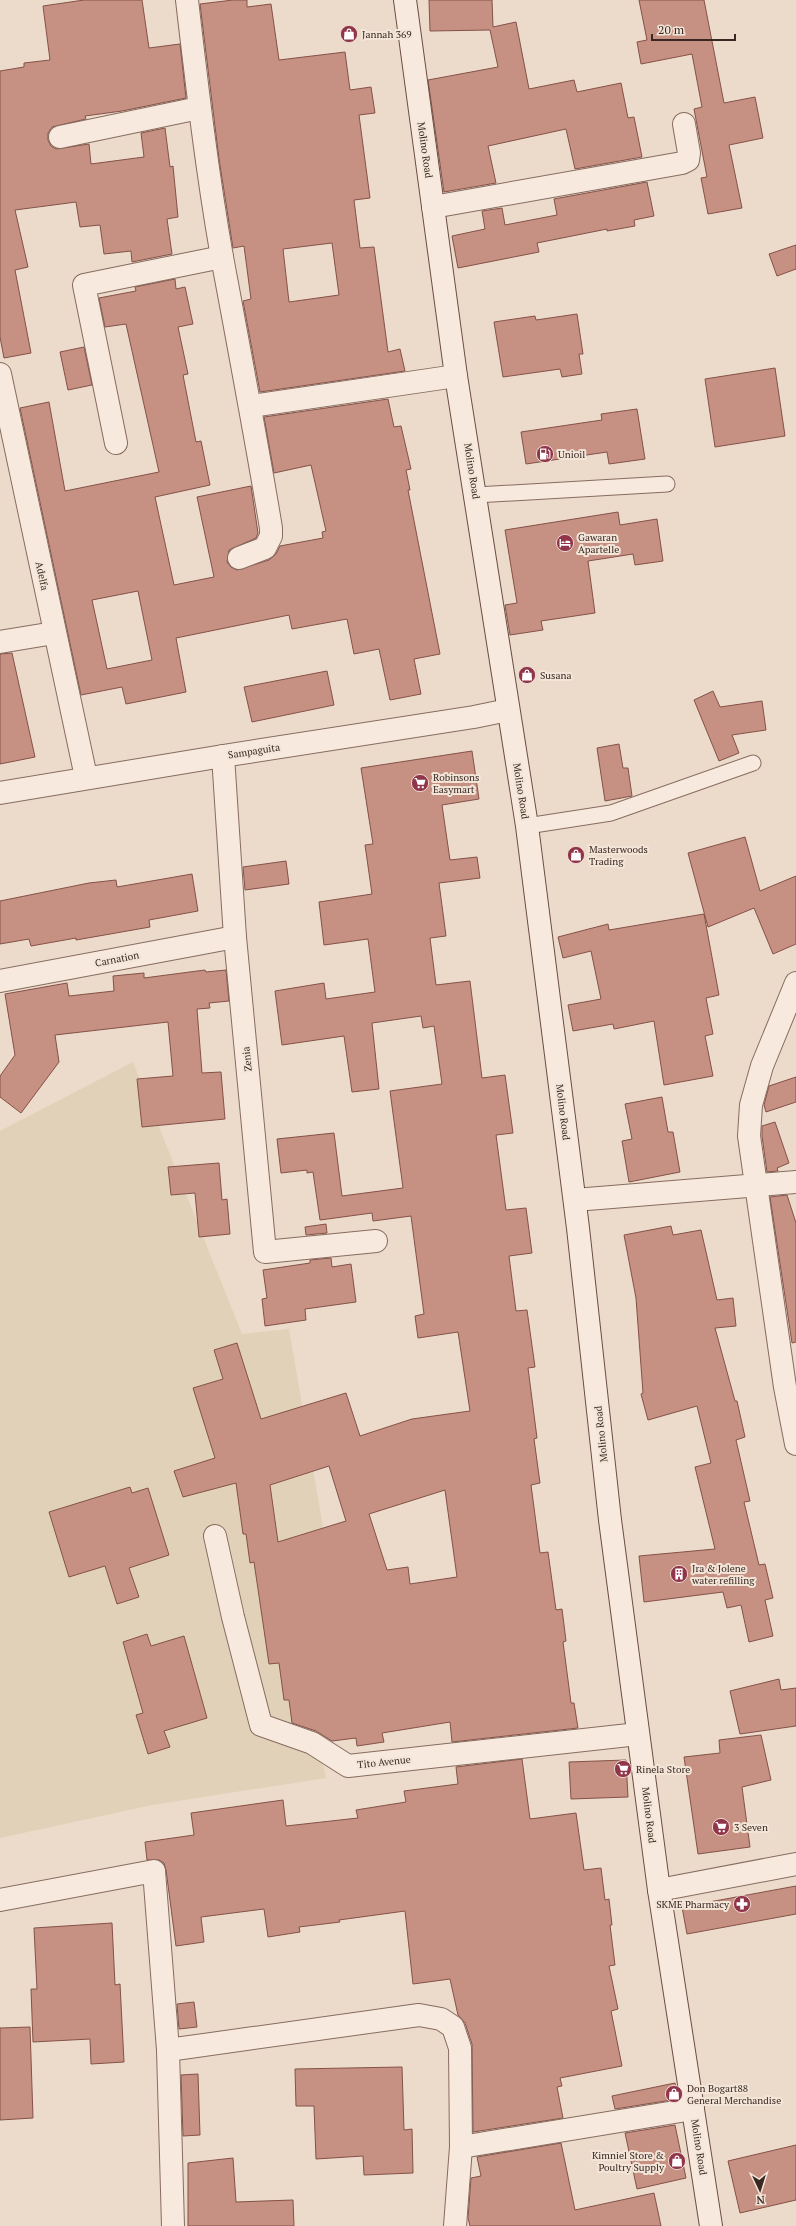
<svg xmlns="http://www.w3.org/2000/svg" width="796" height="2226" viewBox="0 0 796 2226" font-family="'PT Serif',serif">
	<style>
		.farmland { fill: #e1d1b8 }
		.building { fill: #c69083; stroke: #845248; fill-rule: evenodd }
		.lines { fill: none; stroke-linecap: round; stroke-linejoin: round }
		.service-casing { stroke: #876c60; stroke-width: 17 }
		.minor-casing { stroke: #876c60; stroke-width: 24 }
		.secondary-casing { stroke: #694d43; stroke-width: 24 }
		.service { stroke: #f7e9dd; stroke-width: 15 }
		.minor { stroke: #f7e9dd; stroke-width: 22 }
		.secondary { stroke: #f7e9dd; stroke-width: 22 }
		.labels { text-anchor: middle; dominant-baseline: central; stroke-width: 4; stroke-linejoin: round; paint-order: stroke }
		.poi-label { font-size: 10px; fill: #392822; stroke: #f3e6d9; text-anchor: start }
		.street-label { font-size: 10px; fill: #392822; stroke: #f3e6d9 }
	</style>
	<rect width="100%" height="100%" fill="#ecdaca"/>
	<path class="farmland" d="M 133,1062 L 242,1334 L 289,1329 L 334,1591 L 282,1599 L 326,1778 L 152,1805 L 0,1838 L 0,1131 Z"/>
	<g class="building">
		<path d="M 84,0 L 142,0 L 149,48 L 180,44 L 186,98 L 122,111 L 85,116 L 86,119 L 52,127 L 48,133 L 48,140 L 51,146 L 56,149 L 89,144 L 91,164 L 144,157 L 141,133 L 165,128 L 170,167 L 173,166 L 178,217 L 167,219 L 172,254 L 132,262 L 131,251 L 104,254 L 100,225 L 80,227 L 76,202 L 15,210 L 28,267 L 15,270 L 31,353 L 4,358 L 0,337 L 0,71 L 24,67 L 24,63 L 50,60 L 43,6 Z"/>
		<path d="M 233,0 L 247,0 L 247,7 L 271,4 L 279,60 L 345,52 L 350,90 L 371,87 L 375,113 L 359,115 L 370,198 L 354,200 L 360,248 L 374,247 L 388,352 L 400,349 L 405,371 L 260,392 L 243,301 L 251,299 L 244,246 L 233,248 L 219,159 L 200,4 ZM 332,243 L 339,295 L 289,302 L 283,249 Z"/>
		<path d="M 429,0 L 492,0 L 493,27 L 516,22 L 529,89 L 574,80 L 577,92 L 621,83 L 628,118 L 634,117 L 642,157 L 575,169 L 566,129 L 488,146 L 496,183 L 444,192 L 428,80 L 498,67 L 490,30 L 430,31 Z"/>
		<path d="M 639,0 L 704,0 L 724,103 L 755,97 L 763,138 L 729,145 L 742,208 L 708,214 L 701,178 L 707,177 L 694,109 L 702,107 L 692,54 L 641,64 L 637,42 L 647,40 Z"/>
		<path d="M 647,182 L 654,216 L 634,220 L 635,226 L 607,231 L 607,229 L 537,243 L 539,252 L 458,268 L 452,236 L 485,229 L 482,211 L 502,208 L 505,225 L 557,215 L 554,199 Z"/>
		<path d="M 796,245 L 796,269 L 777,276 L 769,254 Z"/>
		<path d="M 175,279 L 176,289 L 185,287 L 193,324 L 178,327 L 188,374 L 183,375 L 196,442 L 201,441 L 210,485 L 155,497 L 174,585 L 214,577 L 197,497 L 251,486 L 258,533 L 256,538 L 229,550 L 227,562 L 231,567 L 237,570 L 269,560 L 276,554 L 280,546 L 323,538 L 322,532 L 326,531 L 311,465 L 274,473 L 264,417 L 388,399 L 394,427 L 401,426 L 411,469 L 406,470 L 410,490 L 408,490 L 440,654 L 414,659 L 421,694 L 390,700 L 379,649 L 354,654 L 347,619 L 292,629 L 289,615 L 176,638 L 186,692 L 126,704 L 122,687 L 81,695 L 20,408 L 49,402 L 65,491 L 159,472 L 126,324 L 105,327 L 99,298 L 136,291 L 135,287 ZM 138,591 L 152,660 L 107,669 L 92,600 Z"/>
		<path d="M 577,314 L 583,354 L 579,354 L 582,374 L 562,377 L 560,369 L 503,377 L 494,322 L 535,316 L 536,320 Z"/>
		<path d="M 84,347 L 92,385 L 68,390 L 60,352 Z"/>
		<path d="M 775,368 L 785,436 L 715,447 L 705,379 Z"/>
		<path d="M 637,409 L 645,459 L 609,464 L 607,452 L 526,464 L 521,432 L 602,420 L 601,414 Z"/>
		<path d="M 618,512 L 620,525 L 657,519 L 663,561 L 635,565 L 633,554 L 588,561 L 595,613 L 541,621 L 543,630 L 510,635 L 505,605 L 517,603 L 505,530 Z"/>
		<path d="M 12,653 L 35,757 L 0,764 L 0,654 Z"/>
		<path d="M 327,671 L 334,705 L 252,722 L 244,687 Z"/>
		<path d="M 713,691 L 720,707 L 762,701 L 766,730 L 732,735 L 739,753 L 719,761 L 694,700 Z"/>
		<path d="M 619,744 L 623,768 L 628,768 L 632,796 L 605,801 L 597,748 Z"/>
		<path d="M 472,751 L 479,799 L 442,805 L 450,860 L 477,857 L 480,878 L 439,883 L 446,936 L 430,938 L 436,985 L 470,981 L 482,1078 L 505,1075 L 513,1133 L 496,1135 L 506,1210 L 526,1208 L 532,1253 L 509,1256 L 516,1311 L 527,1310 L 535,1367 L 528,1368 L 537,1438 L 534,1439 L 540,1483 L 531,1485 L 540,1553 L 548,1552 L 556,1610 L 562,1609 L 566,1641 L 563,1642 L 571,1703 L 574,1703 L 578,1728 L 452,1742 L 450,1722 L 382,1733 L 384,1742 L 357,1746 L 356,1738 L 332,1741 L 316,1731 L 292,1723 L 289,1700 L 284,1700 L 279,1663 L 269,1664 L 254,1562 L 250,1563 L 246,1534 L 243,1534 L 236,1483 L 183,1497 L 174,1471 L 215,1458 L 193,1388 L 223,1379 L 214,1350 L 237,1343 L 261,1419 L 346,1393 L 360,1436 L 412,1419 L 470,1411 L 458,1332 L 418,1338 L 415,1316 L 424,1314 L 411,1216 L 373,1221 L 372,1213 L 320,1220 L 313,1172 L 307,1173 L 307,1170 L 281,1173 L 277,1139 L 334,1133 L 342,1196 L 403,1188 L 390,1091 L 442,1084 L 434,1026 L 423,1028 L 421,1016 L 372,1023 L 379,1089 L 352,1092 L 344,1036 L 282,1045 L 275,991 L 324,983 L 326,999 L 375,992 L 368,939 L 324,945 L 319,902 L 372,894 L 365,845 L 373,844 L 361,768 ZM 329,1466 L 346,1521 L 278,1542 L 270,1485 ZM 445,1490 L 457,1577 L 410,1584 L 408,1567 L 387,1570 L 369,1514 Z"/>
		<path d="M 745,837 L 760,891 L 796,876 L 796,944 L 773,954 L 754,908 L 708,927 L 688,853 Z"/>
		<path d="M 286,861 L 289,884 L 245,890 L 243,867 Z"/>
		<path d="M 192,874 L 198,911 L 149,920 L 150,927 L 76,940 L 76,938 L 31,946 L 29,939 L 0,944 L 0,901 L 89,883 L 116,880 L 117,887 Z"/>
		<path d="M 704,914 L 719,995 L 706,998 L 713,1034 L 705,1036 L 713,1076 L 664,1085 L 654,1021 L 614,1029 L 613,1024 L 573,1031 L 568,1005 L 601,999 L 591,951 L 563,958 L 558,937 L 608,924 L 609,930 Z"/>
		<path d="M 205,970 L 206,972 L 226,970 L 229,1001 L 209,1003 L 210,1008 L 197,1009 L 202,1073 L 221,1072 L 225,1119 L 142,1127 L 137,1079 L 173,1076 L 168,1022 L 55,1035 L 59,1062 L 21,1113 L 0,1097 L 0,1076 L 15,1055 L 5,994 L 67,983 L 69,996 L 114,991 L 113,976 L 144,973 L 144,978 Z"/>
		<path d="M 796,1077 L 796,1102 L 766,1112 L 764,1105 L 769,1086 Z"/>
		<path d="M 662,1097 L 668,1132 L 673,1132 L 680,1172 L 629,1182 L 622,1141 L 632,1139 L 625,1104 Z"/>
		<path d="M 775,1122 L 789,1163 L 777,1168 L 778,1171 L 767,1172 L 762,1136 L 762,1126 Z"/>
		<path d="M 219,1163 L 222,1200 L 227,1199 L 230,1234 L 199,1237 L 195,1193 L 171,1195 L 168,1167 Z"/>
		<path d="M 787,1195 L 796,1223 L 796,1342 L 792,1343 L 770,1197 Z"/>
		<path d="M 326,1224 L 327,1233 L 306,1235 L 305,1227 Z"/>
		<path d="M 671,1226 L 673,1235 L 701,1230 L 717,1300 L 733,1298 L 736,1326 L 715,1328 L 735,1401 L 737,1401 L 745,1437 L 736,1440 L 750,1501 L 744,1502 L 759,1565 L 765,1564 L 773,1598 L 765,1600 L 773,1636 L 749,1642 L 741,1605 L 727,1608 L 723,1592 L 644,1602 L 639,1556 L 715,1549 L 695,1467 L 711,1463 L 697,1406 L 648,1420 L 641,1394 L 643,1393 L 636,1298 L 624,1235 Z"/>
		<path d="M 331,1258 L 332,1267 L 351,1264 L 356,1302 L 305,1309 L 306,1320 L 265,1326 L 262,1299 L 267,1298 L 263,1270 L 310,1263 L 310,1260 Z"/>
		<path d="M 130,1487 L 132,1493 L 148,1488 L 169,1555 L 129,1568 L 139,1597 L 117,1604 L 105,1566 L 69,1577 L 49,1512 Z"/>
		<path d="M 147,1634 L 151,1646 L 184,1636 L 207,1718 L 164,1731 L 170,1747 L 148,1754 L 136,1715 L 143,1713 L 123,1642 Z"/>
		<path d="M 779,1679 L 781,1690 L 796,1688 L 796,1726 L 740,1734 L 730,1691 Z"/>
		<path d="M 761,1735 L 771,1780 L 742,1787 L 750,1847 L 698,1854 L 684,1757 L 720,1753 L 719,1740 Z"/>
		<path d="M 522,1759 L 530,1819 L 576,1813 L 584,1870 L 601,1868 L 605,1900 L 609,1899 L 612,1925 L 610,1925 L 615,1965 L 609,1966 L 618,2009 L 611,2011 L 622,2066 L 560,2078 L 562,2086 L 557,2087 L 563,2118 L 473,2132 L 472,2044 L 465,2023 L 458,2015 L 450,1979 L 413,1984 L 405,1911 L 339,1920 L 340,1922 L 299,1927 L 300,1932 L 268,1937 L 264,1909 L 201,1917 L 204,1942 L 176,1946 L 166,1870 L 164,1863 L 159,1860 L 147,1860 L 145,1842 L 194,1835 L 191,1813 L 283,1800 L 286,1826 L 358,1818 L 356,1810 L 406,1802 L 404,1791 L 458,1784 L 456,1767 Z"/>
		<path d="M 626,1760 L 628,1797 L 571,1799 L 569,1762 Z"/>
		<path d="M 796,1886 L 796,1914 L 687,1934 L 682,1907 Z"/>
		<path d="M 112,1923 L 115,1985 L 120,1984 L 124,2062 L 91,2064 L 90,2039 L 33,2042 L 31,1989 L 37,1989 L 34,1928 Z"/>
		<path d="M 194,2002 L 197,2027 L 179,2029 L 177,2004 Z"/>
		<path d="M 30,2027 L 33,2118 L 0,2120 L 0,2028 Z"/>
		<path d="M 402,2067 L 404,2130 L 412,2129 L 413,2173 L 364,2175 L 363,2156 L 316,2159 L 314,2106 L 296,2106 L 295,2069 Z"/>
		<path d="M 198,2074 L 200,2135 L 183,2136 L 181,2075 Z"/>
		<path d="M 675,2083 L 678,2099 L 615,2109 L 612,2096 Z"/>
		<path d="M 675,2125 L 686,2178 L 637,2189 L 625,2133 Z"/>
		<path d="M 561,2143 L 575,2210 L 654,2193 L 661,2226 L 470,2226 L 468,2218 L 471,2178 L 481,2176 L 477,2157 Z"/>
		<path d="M 796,2145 L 796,2200 L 740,2213 L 728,2161 Z"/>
		<path d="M 233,2158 L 236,2202 L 293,2200 L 294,2226 L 188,2226 L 188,2163 Z"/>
	</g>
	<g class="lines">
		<defs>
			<g id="service">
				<path d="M 476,495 L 667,484"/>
				<path d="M 527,826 L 611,813 L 753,763"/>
			</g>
			<g id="minor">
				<path d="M 187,0 C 197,86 207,172 222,257 C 239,348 256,438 271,528 L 271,536 L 265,548 L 239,558"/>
				<path d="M 60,137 L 199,108"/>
				<path d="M 433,207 L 682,163 L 688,160 L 689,153 L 684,124"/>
				<path d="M 0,374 L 86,777"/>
				<path d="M 251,406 L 456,376"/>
				<path d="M 116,443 L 84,285 L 222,257"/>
				<path d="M 0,642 L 54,633"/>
				<path d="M 223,756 L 235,937 L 265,1252 L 376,1241"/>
				<path d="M 0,793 L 223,756 L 474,717 L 508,710"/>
				<path d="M 0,981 L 235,937"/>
				<path d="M 796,983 L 762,1066 L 751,1105 L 749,1136 L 785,1387 L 796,1444"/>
				<path d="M 575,1200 L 796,1182"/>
				<path d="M 215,1536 L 233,1617 L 261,1725 L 312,1743 L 348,1766 L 638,1734"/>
				<path d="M 659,1890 L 796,1864"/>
				<path d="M 0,1900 L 154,1871 L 168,2050 L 173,2226"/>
				<path d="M 168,2050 L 419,2015 L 441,2019 L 453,2027 L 460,2048 L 461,2147 L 455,2226"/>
				<path d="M 461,2147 L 693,2109"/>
			</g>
			<path id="secondary" d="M 405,0 L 456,376 L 527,826 L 578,1228 L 610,1520 L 659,1890 L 711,2226"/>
		</defs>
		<use href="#service" class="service-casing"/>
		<use href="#minor" class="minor-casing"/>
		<use href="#secondary" class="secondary-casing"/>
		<use href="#service" class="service"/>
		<use href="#minor" class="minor"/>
		<use href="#secondary" class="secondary"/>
	</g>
	<defs>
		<symbol id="shop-disc" viewBox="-11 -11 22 22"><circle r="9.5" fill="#91354a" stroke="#f3e6d9"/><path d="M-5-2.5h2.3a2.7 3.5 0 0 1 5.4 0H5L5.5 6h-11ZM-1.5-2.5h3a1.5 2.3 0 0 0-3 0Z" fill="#fff"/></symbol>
		<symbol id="fuel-disc" viewBox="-11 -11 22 22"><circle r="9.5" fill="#91354a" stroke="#f3e6d9"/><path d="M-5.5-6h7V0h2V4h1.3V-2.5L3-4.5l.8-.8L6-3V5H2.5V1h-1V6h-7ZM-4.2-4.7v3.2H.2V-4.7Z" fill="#fff"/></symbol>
		<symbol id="hotel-disc" viewBox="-11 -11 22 22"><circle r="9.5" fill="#91354a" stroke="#f3e6d9"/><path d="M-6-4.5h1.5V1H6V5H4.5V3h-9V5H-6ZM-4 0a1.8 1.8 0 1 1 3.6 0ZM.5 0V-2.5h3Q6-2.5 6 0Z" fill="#fff"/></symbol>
		<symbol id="supermarket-disc" viewBox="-11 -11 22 22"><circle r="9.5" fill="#91354a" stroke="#f3e6d9"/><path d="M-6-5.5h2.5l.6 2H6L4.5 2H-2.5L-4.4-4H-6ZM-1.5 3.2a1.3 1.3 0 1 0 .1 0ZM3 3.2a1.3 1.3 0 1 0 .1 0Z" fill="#fff"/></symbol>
		<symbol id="building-disc" viewBox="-11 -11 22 22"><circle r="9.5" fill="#91354a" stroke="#f3e6d9"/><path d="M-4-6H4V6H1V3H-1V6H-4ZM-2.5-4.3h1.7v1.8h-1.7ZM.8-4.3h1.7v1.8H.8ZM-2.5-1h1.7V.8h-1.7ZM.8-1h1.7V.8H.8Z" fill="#fff"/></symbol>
		<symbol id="pharmacy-disc" viewBox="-11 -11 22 22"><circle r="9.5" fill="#91354a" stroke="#f3e6d9"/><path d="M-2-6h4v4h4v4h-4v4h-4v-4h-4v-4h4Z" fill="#fff"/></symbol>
	</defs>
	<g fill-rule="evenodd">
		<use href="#shop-disc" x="339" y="24" width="20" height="20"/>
		<use href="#fuel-disc" x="535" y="444" width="20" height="20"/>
		<use href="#hotel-disc" x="555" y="533" width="20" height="20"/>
		<use href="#shop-disc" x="517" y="665" width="20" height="20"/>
		<use href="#supermarket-disc" x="410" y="773" width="20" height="20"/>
		<use href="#shop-disc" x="566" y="845" width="20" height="20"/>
		<use href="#building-disc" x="669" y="1564" width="20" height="20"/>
		<use href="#supermarket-disc" x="613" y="1759" width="20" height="20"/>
		<use href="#supermarket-disc" x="711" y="1817" width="20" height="20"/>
		<use href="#pharmacy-disc" x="732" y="1894" width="20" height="20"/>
		<use href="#shop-disc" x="664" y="2084" width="20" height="20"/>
		<use href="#shop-disc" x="667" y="2151" width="20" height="20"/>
	</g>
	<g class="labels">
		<g class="poi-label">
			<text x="362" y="34">Jannah 369</text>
			<text x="558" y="454">Unioil</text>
			<text x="578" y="537">Gawaran<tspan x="578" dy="12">Apartelle</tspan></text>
			<text x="540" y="675">Susana</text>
			<text x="433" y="777">Robinsons<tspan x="433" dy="12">Easymart</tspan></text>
			<text x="589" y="849">Masterwoods<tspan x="589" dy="12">Trading</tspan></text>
			<text x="692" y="1568">Jra &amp; Jolene<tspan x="692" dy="12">water refilling</tspan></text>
			<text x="636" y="1769">Rinela Store</text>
			<text x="734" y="1827">3 Seven</text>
			<text x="729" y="1904" text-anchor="end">SKME Pharmacy</text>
			<text x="687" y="2088">Don Bogart88<tspan x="687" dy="12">General Merchandise</tspan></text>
			<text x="664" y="2155" text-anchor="end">Kimniel Store &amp;<tspan x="664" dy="12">Poultry Supply</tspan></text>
		</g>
		<g class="street-label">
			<text transform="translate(425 150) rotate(82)">Molino Road</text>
			<text transform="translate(472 471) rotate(81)">Molino Road</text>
			<text transform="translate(42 576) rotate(78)">Adelfa</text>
			<text transform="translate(254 751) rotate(-9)">Sampaguita</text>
			<text transform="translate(521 791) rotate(81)">Molino Road</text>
			<text transform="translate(117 959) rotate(-11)">Carnation</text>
			<text transform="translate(247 1059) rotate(-96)">Zenia</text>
			<text transform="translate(563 1112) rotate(83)">Molino Road</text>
			<text transform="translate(601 1434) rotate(-96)">Molino Road</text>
			<text transform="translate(384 1762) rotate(-6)">Tito Avenue</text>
			<text transform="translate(649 1815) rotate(83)">Molino Road</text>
			<text transform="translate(699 2147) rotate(81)">Molino Road</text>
		</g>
	</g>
	<g transform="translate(760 2190) rotate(176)" stroke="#f3e6d9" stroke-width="3" paint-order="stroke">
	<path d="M0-3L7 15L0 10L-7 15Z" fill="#392822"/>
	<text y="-6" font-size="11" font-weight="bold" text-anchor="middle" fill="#392822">N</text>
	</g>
	<path d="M652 34v6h83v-6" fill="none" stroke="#392822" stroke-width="2"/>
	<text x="658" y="34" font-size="12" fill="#392822" stroke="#f3e6d9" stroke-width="3" paint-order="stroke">20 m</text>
</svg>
